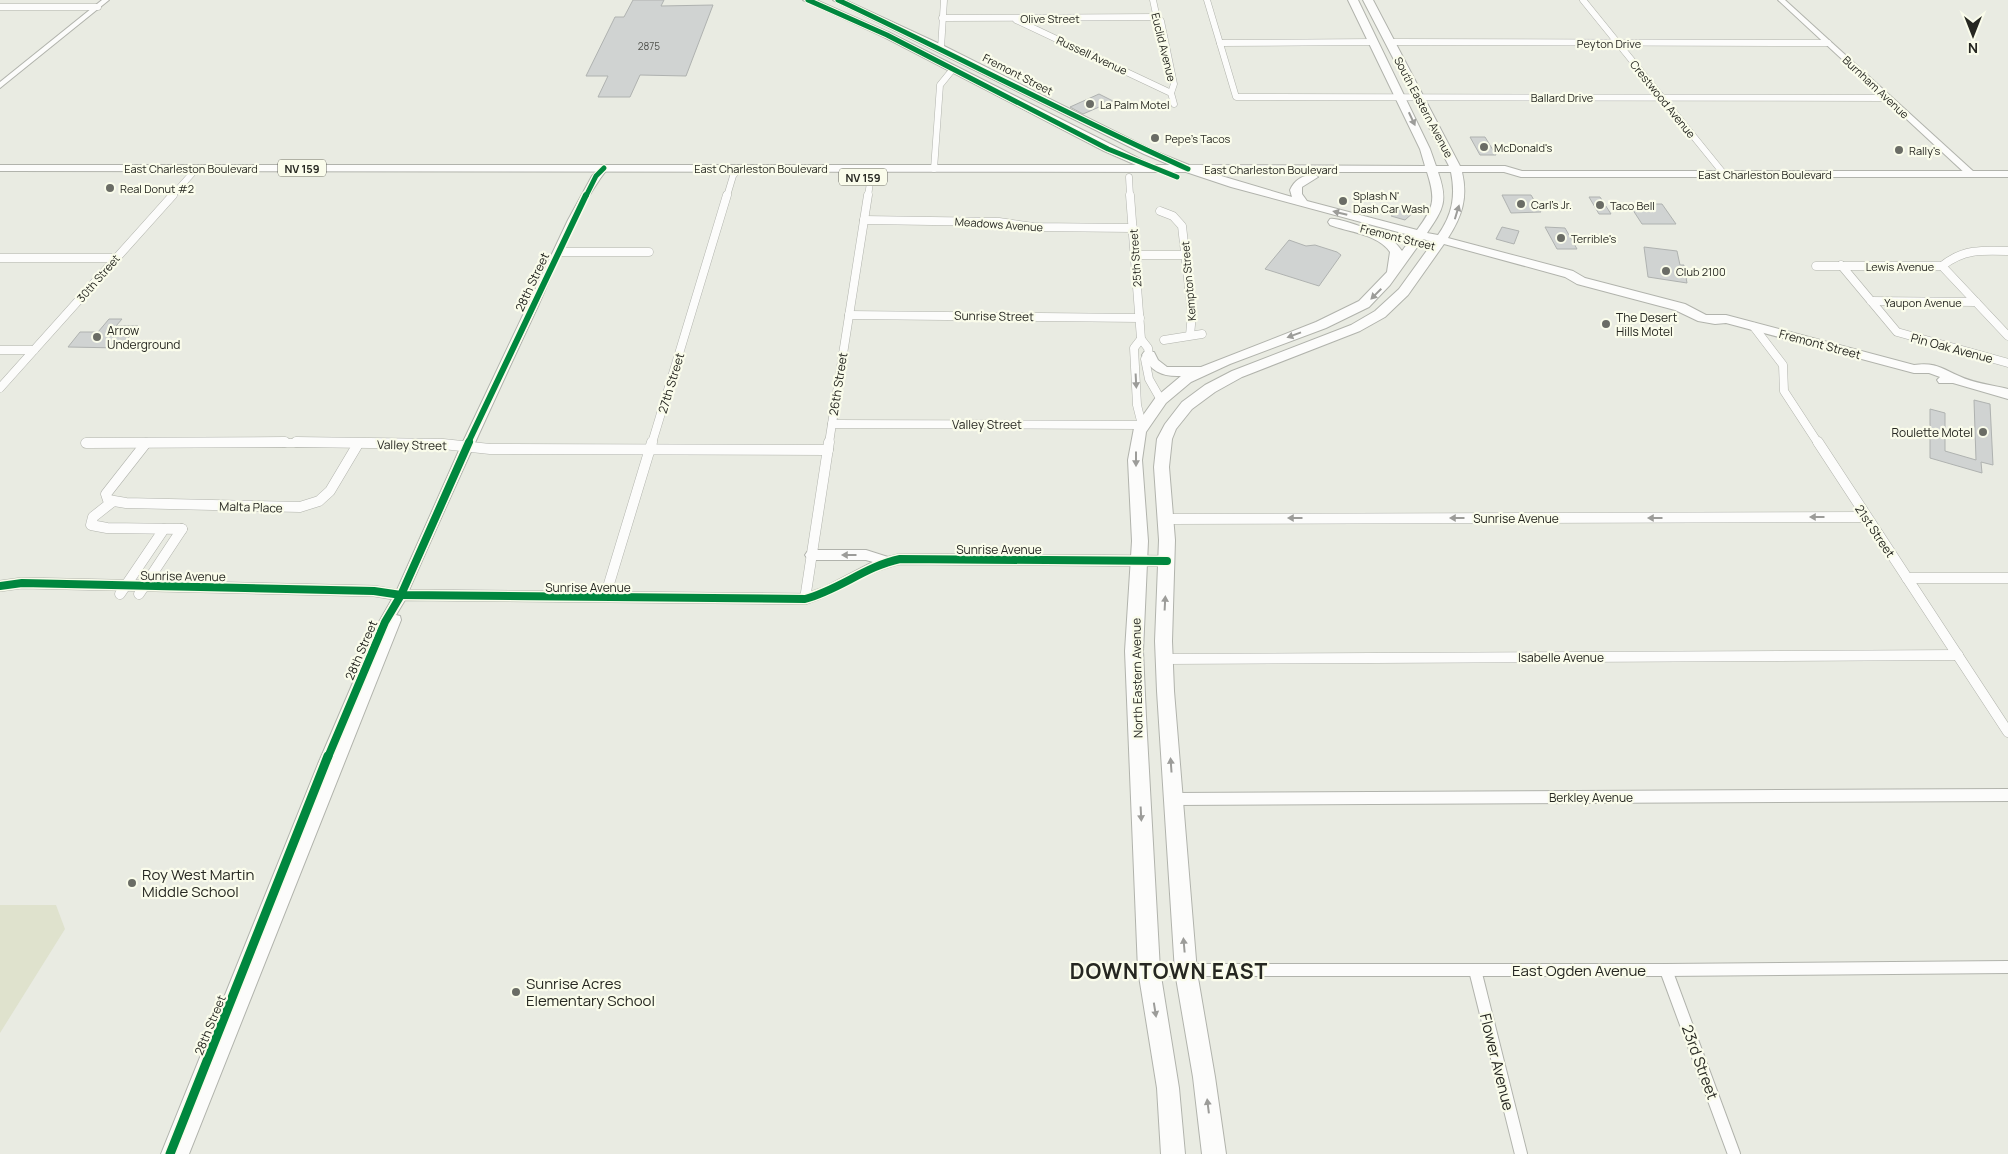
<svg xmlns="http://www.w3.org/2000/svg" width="2008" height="1154" viewBox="0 0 2008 1154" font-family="Manrope,sans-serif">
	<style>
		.green { fill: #dfe2cd }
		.building { fill: #d0d3d2; stroke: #afb2b0 }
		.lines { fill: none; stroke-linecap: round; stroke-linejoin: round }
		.minor-far3-casing { stroke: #b1b3ac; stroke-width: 7 }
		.minor-far2-casing { stroke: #b1b3ac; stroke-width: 9 }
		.minor-far1-casing { stroke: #b1b3ac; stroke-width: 11 }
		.minor-casing { stroke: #b1b3ac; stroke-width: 14 }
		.tertiary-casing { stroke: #b1b3ac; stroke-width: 2 }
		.primary-casing { stroke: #b1b3ac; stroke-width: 2 }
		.minor-far3 { stroke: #fcfcfb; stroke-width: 6 }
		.minor-far2 { stroke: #fcfcfb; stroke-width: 8 }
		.minor-far1 { stroke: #fcfcfb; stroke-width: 10 }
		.minor { stroke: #fcfcfb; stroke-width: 12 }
		.tertiary { fill: #fcfcfb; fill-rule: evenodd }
		.primary { fill: #fcfcfb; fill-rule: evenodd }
		.cycleway-far3-casing { stroke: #fafceb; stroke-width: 7 }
		.cycleway-far2-casing { stroke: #fafceb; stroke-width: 9 }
		.cycleway-far1-casing { stroke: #fafceb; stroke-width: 11 }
		.cycleway-casing { stroke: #fafceb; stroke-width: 12 }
		.cycleway-far3 { stroke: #00873e; stroke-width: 5 }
		.cycleway-far2 { stroke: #00873e; stroke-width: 6 }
		.cycleway-far1 { stroke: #00873e; stroke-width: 8 }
		.cycleway { stroke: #00873e; stroke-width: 9 }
		.oneway { fill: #9c9c99 }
		.poi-dot { fill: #6a6c65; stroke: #fafceb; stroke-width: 2 }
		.labels { text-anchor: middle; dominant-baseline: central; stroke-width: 4.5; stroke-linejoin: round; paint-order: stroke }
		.number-label { font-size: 10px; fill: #50524d }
		.far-street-label { font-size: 11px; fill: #262721; stroke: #fafceb }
		.far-poi-label { font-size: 11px; fill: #262721; stroke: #fafceb; text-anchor: start }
		.shield { fill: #fafceb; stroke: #66675e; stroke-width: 1 }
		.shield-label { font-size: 11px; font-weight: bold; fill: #262721 }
		.street-label { font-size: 12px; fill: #262721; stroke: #fafceb }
		.poi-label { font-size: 12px; fill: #262721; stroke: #fafceb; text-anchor: start }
		.near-poi-label { font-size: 15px; fill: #262721; stroke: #fafceb; text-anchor: start }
		.near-street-label { font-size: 15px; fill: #262721; stroke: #fafceb }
		.near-district-label { font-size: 21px; font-weight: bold; letter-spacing: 1px; fill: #262721; stroke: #fafceb }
	</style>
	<rect width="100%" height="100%" fill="#e9ebe2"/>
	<path class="green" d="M 0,905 L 56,905 L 65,929 L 0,1033 Z"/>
	<g class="building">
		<path d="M 633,0 L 664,0 L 661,6 L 713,5 L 686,76 L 640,75 L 630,97 L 598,97 L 608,76 L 586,76 L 615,17 L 624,17 Z"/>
		<path d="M 1099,94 L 1113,101 L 1083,114 L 1070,107 Z"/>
		<path d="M 1470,137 L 1485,137 L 1496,155 L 1480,155 Z"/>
		<path d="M 1502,195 L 1531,195 L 1541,212 L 1511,213 Z"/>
		<path d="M 1589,197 L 1600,197 L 1611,214 L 1599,214 Z"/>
		<path d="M 1629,204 L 1662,204 L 1676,224 L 1642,224 Z"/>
		<path d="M 1400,206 L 1415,211 L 1405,220 L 1391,216 Z"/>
		<path d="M 1502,227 L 1519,231 L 1514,244 L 1496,239 Z"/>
		<path d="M 1545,227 L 1565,228 L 1577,249 L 1557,249 Z"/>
		<path d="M 1289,240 L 1306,246 L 1315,245 L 1337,252 L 1341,255 L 1319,286 L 1265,269 Z"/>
		<path d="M 1644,247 L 1677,251 L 1680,265 L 1684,265 L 1687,283 L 1648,277 Z"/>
		<path d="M 109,319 L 122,319 L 116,326 L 138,326 L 120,348 L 68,347 L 80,332 L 98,332 Z"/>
		<path d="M 1974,400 L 1990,404 L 1993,465 L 1981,462 L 1982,473 L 1930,458 L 1930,409 L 1945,413 L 1945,451 L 1976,460 Z"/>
	</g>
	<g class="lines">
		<defs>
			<g id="minor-far3">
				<path d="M 1153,0 L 1156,14 L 1161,21 L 1174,84 L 1171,93"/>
				<path d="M 1207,0 L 1236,97 L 1888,98"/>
				<path d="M 1583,0 L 1724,174"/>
				<path d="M 0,7 L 98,7"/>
				<path d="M 942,18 L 1158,17"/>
				<path d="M 1016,20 L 1171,93"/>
				<path d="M 1390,42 L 1828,43"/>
				<path d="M 1220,43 L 1374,42"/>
				<path d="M 941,48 L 944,0"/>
				<path d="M 1171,93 L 1174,104"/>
				<path d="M 934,169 L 940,85 L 953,69"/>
				<path d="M 1129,177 L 1130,196"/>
				<path d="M 172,196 L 197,168"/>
				<path d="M 727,196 L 733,176 L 738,169"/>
				<path d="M 868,196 L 872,169"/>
			</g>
			<g id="minor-far2">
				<path d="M 1130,195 L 1141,339 L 1148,348 L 1149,355 L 1145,359 L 1149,379 L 1161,400"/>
				<path d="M 1160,211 L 1173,216 L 1182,226 L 1192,314 L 1190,335"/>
				<path d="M 864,220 L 999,222 L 1033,227 L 1133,228"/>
				<path d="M 559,252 L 649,252"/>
				<path d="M 1135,255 L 1187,255"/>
				<path d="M 0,258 L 115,258"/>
				<path d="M 1841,265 L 1897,332 L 2008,363"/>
				<path d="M 1816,266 L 1942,266 C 1963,249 1983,250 2008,251"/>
				<path d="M 1942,266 L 2008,336"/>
				<path d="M 1871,301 L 1976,302"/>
				<path d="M 849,315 L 1140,318"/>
				<path d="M 1754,327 L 1783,365 L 1784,391 L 1818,443"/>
				<path d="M 1164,340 L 1202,334"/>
				<path d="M 0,350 L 34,350"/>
				<path d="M 0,388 L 173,195"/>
				<path d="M 832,424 L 1142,425 L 1137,405 L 1134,348 L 1141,339"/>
				<path d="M 86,443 L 390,443"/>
				<path d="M 652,443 L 727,195"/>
				<path d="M 829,443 L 868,195"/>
			</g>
			<g id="minor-far1">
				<path d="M 296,442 L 443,444 L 490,449 L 828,450"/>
				<path d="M 1818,442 L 2008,732"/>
				<path d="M 86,443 L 285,442"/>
				<path d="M 146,443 L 106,494 L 108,500 L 126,503 L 300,507 L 319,501 L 330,491 L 358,444"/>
				<path d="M 112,502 L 93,517 L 91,525 L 107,528 L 182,529"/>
				<path d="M 1166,519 L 1866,517"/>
				<path d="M 1907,578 L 2008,578"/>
				<path d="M 120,594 L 164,529"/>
				<path d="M 139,594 L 182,529"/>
				<path d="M 605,597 L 652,442"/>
				<path d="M 805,599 L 829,442"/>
				<path d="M 1164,659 L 1958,655"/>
			</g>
			<g id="minor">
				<path d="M 1174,799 L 2008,795"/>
				<path d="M 1149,970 L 1666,970 L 2008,967"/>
				<path d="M 1475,970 L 1521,1154"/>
				<path d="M 1666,970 L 1734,1154"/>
			</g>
			<g id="tertiary">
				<path d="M 102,0 L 109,0 L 0,88 L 0,82 Z"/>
				<path d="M 1778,0 L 1785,0 L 1974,172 L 1974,176 L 1968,176 Z"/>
				<path d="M 604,165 L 608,168 C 578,206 558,261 538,306 C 494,400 451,495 409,590 L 805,594 L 825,587 L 873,562 L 866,560 L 811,560 L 807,558 L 805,555 L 807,552 L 811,550 L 866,550 L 888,557 L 900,554 L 1167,556 L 1171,558 L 1173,561 L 1171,564 L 1167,566 L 900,564 C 866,571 839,594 805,604 L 405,600 L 396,615 L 400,616 L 401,620 L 189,1154 L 161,1154 L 318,764 L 379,622 L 392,599 L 374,596 L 22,588 L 0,591 L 0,581 L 22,578 L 374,586 L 397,590 L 461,446 L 568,220 L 592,176 Z"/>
			</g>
			<path id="primary" d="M 803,0 L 816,0 L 890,33 L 1152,165 L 1170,165 L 1144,154 L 833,0 L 845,0 L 944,46 L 1152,150 L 1189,165 L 1425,166 L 1420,149 L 1348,0 L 1358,0 L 1430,149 L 1436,166 L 1449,166 L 1363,0 L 1373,0 L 1460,166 L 1505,166 L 1522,171 L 2008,171 L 2008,177 L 1521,177 L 1504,172 L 1462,172 C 1468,198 1462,216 1448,238 L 1573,271 L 1585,278 L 1685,304 L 1706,315 L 1726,315 L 1914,365 C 1935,362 1941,368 1959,376 C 1973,383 1992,385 2008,389 L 2008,399 L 1953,383 L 1939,383 L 1937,380 L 1940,377 L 1929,373 L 1914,373 L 1726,323 L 1715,324 L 1698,321 L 1675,310 L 1577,284 L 1565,277 L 1444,244 L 1408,295 L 1385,317 L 1360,331 L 1242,377 L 1215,392 L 1192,409 L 1176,429 L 1172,439 L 1169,467 L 1175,540 L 1172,641 L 1174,691 L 1197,972 L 1215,1077 L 1226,1154 L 1202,1154 L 1193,1077 L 1175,972 L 1157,691 L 1155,641 L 1159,540 L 1154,467 L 1157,439 L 1165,424 L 1182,402 L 1205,385 L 1232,371 L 1351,325 L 1375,311 L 1399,289 L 1433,242 L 1423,239 L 1390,285 L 1369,307 L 1326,328 L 1230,364 L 1191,382 L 1166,403 L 1146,432 L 1142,460 L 1148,541 L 1143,651 L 1146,717 L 1160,970 L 1179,1088 L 1185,1154 L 1161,1154 L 1157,1088 L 1138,970 L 1125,651 L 1132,541 L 1128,460 L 1134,428 L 1156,397 L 1181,376 C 1162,377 1151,371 1142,355 L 1144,352 L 1154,352 L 1158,360 L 1167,367 L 1201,367 L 1316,322 L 1359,301 L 1387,272 L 1390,252 C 1378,234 1348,232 1330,225 L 1328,222 L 1330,219 C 1338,217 1383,234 1391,239 C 1396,243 1399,247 1402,251 L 1413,236 L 1231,187 L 1186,172 L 0,171 L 0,165 L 1136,165 L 1104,151 L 884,37 ZM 1208,172 L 1427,172 C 1436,200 1434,207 1417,230 L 1307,201 L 1302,194 L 1302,187 L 1318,177 L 1316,175 C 1305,173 1294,180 1290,190 L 1292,197 ZM 1438,172 L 1451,172 C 1456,197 1452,215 1438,235 L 1427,233 C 1444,208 1448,201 1438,172 Z"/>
		</defs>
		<use href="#minor-far3" class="minor-far3-casing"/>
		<use href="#minor-far2" class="minor-far2-casing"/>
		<use href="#minor-far1" class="minor-far1-casing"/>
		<use href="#minor" class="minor-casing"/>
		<use href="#tertiary" class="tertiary-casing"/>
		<use href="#primary" class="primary-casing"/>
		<use href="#minor-far3" class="minor-far3"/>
		<use href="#minor-far2" class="minor-far2"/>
		<use href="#minor-far1" class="minor-far1"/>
		<use href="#minor" class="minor"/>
		<use href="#tertiary" class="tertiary"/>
		<use href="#primary" class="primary"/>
		<defs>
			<g id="cycleway-far3">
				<path d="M 808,0 L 887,35 L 1108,149 L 1177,177"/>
				<path d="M 838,0 C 955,55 1070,116 1188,169"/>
				<path d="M 586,196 L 596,176 L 604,168"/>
			</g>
			<path id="cycleway-far2" d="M 468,443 L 586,195"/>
			<g id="cycleway-far1">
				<path d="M 0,586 L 22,583 L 374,591 L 401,595 L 805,599 C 839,590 866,566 900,559 L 1167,561"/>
				<path d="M 328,757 L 385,622 L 401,595 L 469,442"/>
			</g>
			<path id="cycleway" d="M 170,1154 L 328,756"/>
		</defs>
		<use href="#cycleway-far3" class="cycleway-far3-casing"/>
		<use href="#cycleway-far2" class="cycleway-far2-casing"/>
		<use href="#cycleway-far1" class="cycleway-far1-casing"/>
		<use href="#cycleway" class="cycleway-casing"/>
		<use href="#cycleway-far3" class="cycleway-far3"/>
		<use href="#cycleway-far2" class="cycleway-far2"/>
		<use href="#cycleway-far1" class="cycleway-far1"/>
		<use href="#cycleway" class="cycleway"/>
	</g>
	<defs><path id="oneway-solid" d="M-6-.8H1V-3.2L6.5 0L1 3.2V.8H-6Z" transform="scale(1.25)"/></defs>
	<g class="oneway">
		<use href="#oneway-solid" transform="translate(1412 119) rotate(65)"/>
		<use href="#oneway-solid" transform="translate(1457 212) rotate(-73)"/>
		<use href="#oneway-solid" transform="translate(1340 213) rotate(-166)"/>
		<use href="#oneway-solid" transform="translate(1376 294) rotate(135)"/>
		<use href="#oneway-solid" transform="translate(1294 335) rotate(160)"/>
		<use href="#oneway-solid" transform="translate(1136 381) rotate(87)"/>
		<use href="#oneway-solid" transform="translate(1136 459) rotate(90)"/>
		<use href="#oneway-solid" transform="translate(1817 517) rotate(180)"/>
		<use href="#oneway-solid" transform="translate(1295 518) rotate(180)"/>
		<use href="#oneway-solid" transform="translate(1457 518) rotate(180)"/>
		<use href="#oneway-solid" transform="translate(1655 518) rotate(180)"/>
		<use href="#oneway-solid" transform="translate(849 555) rotate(180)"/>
		<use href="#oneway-solid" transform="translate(1165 603) rotate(-87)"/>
		<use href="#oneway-solid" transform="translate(1171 765) rotate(-94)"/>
		<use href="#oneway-solid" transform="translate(1141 814) rotate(87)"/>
		<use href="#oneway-solid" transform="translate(1184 945) rotate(-95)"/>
		<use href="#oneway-solid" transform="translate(1155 1010) rotate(81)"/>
		<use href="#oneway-solid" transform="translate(1208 1106) rotate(-97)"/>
	</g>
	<g class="poi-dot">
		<circle cx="1090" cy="104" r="5"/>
		<circle cx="1155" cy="138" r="5"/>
		<circle cx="1484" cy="147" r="5"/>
		<circle cx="1899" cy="150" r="5"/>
		<circle cx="110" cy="188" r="5"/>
		<circle cx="1343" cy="201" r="5"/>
		<circle cx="1521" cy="204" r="5"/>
		<circle cx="1600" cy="205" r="5"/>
		<circle cx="1561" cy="238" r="5"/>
		<circle cx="1666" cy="271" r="5"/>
		<circle cx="1606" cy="324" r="5"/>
		<circle cx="97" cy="337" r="5"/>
		<circle cx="1983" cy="432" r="5"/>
		<circle cx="132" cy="883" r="5"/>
		<circle cx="516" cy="992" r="5"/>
	</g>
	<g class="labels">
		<g class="number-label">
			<text x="649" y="46">2875</text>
		</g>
		<g class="far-street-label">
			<text x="1050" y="18">Olive Street</text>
			<text x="1609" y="43">Peyton Drive</text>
			<text transform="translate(1164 47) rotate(76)">Euclid Avenue</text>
			<text transform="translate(1092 55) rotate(25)">Russell Avenue</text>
			<text transform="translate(1018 74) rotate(27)">Fremont Street</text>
			<text transform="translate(1876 87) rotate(43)">Burnham Avenue</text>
			<text x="1562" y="97">Ballard Drive</text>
			<text transform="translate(1663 99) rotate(51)">Crestwood Avenue</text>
			<text transform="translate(1424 107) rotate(62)">South Eastern Avenue</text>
			<text x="191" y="168">East Charleston Boulevard</text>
			<text x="761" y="168">East Charleston Boulevard</text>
			<text x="1271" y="169">East Charleston Boulevard</text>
			<text x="1765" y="174">East Charleston Boulevard</text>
			<text transform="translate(999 224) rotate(4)">Meadows Avenue</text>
			<text transform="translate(1398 237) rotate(14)">Fremont Street</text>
			<text transform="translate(1135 258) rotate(-94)">25th Street</text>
			<text x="1900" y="266">Lewis Avenue</text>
			<text transform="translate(98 278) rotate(-49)">30th Street</text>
			<text transform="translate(1188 281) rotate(-95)">Kempton Street</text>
			<text x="1923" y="302">Yaupon Avenue</text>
		</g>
		<g class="far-poi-label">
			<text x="1100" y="104">La Palm Motel</text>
			<text x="1165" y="138">Pepe's Tacos</text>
			<text x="1494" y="147">McDonald's</text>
			<text x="1909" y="150">Rally's</text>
			<text x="120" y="188">Real Donut #2</text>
			<text x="1353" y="195">Splash N'<tspan x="1353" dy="13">Dash Car Wash</tspan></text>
			<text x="1531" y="204">Carl's Jr.</text>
			<text x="1610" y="205">Taco Bell</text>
			<text x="1571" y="238">Terrible's</text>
			<text x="1676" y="271">Club 2100</text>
		</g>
		<g class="shield">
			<rect x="278" y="159.5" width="48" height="17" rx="4"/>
			<rect x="839" y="168.5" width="48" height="17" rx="4"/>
		</g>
		<g class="shield-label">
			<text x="302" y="168">NV 159</text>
			<text x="863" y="177">NV 159</text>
		</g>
		<g class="street-label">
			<text transform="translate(532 282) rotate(-65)">28th Street</text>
			<text transform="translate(994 316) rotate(1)">Sunrise Street</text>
			<text transform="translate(1820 344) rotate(15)">Fremont Street</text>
			<text transform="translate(1952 348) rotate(15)">Pin Oak Avenue</text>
			<text transform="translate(671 383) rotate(-73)">27th Street</text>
			<text transform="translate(838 384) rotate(-81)">26th Street</text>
			<text x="987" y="424">Valley Street</text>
			<text transform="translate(412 445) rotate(1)">Valley Street</text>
			<text transform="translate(251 507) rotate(2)">Malta Place</text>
			<text x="1516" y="518">Sunrise Avenue</text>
			<text transform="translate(1875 531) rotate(56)">21st Street</text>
			<text x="999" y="549">Sunrise Avenue</text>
			<text transform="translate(183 576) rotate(1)">Sunrise Avenue</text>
			<text x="588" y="587">Sunrise Avenue</text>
			<text transform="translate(361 650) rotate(-67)">28th Street</text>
			<text x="1561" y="657">Isabelle Avenue</text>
			<text transform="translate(1137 678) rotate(-91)">North Eastern Avenue</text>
			<text x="1591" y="797">Berkley Avenue</text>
			<text transform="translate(210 1025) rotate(-68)">28th Street</text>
		</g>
		<g class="poi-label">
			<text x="1616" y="317">The Desert<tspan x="1616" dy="14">Hills Motel</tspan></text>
			<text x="107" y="330">Arrow<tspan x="107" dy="14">Underground</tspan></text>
			<text x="1973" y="432" text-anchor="end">Roulette Motel</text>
		</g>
		<g class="near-poi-label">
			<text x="142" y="874">Roy West Martin<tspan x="142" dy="17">Middle School</tspan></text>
			<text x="526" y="983">Sunrise Acres<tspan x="526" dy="17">Elementary School</tspan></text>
		</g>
		<g class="near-street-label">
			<text x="1579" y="970">East Ogden Avenue</text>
			<text transform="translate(1497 1062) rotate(76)">Flower Avenue</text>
			<text transform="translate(1700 1062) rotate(70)">23rd Street</text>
		</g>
		<g class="near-district-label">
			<text x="1169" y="971">DOWNTOWN EAST</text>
		</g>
	</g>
	<g transform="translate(1973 35) rotate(180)" stroke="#fafceb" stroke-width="4" paint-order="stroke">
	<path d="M0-4L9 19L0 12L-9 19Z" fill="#262721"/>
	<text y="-8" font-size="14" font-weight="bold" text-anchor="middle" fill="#262721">N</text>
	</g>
</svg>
